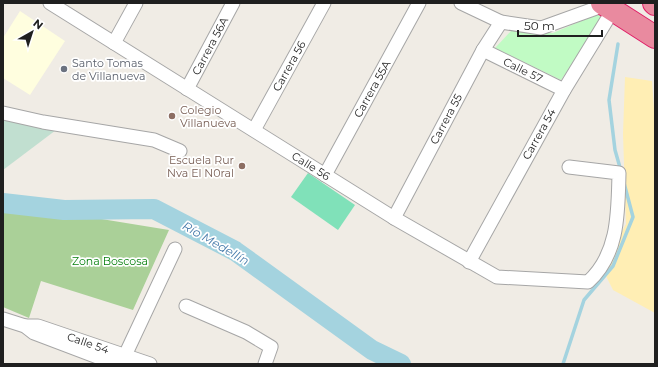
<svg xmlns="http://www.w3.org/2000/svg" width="658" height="367" viewBox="0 0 658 367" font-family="Montserrat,sans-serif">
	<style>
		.education { fill: #fffedf }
		.forest { fill: #aad098 }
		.wetland { fill: #c1dfd0 }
		.sand { fill: #ffeeb4 }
		.park { fill: #c1fbc4 }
		.pitch { fill: #80e1b9 }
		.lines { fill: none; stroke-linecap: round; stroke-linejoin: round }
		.stream { stroke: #a4d3df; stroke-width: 3.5 }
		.river { stroke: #a4d3df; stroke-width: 20 }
		.street-casing { stroke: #a6a6a6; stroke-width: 15 }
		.highway-casing { stroke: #e01f67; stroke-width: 24 }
		.street { stroke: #fff; stroke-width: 13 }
		.highway { stroke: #e98a9f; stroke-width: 22 }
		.worship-dot { fill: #6b7280; stroke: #fff; stroke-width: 1.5 }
		.education-dot { fill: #8d6e63; stroke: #fff; stroke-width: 1.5 }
		.labels { text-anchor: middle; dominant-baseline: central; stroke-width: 3.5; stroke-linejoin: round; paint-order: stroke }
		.street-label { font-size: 11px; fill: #1f1f1f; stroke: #fff }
		.worship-label { font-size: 11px; fill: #5b616d; stroke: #fff; text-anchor: start }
		.education-label { font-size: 11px; fill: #785e54; stroke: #fff; text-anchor: start }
		.park-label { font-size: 11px; fill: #08810f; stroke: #fff }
		.water-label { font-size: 12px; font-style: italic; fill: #457aaa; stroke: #fff }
	</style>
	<rect width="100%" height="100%" fill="#f0ece5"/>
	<path class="education" d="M 20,11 L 65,41 L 30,95 L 3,78 L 3,38 Z"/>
	<path class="forest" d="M 3,203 L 169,230 L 133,310 L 41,281 L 29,318 L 3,307 Z"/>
	<path class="wetland" d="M 3,116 L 60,127 L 3,170 Z"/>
	<path class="sand" d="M 625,77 L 652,81 L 655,123 L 655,313 L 613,290 L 602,268 L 626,224 L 623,134 Z"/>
	<path class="park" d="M 600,13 L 604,17 L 561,80 L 495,48 L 512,30 L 553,33 Z"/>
	<path class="pitch" d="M 308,173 L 355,205 L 338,230 L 291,197 Z"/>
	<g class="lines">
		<g class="stream">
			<path d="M 618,44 L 609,100 L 615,150 L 621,171"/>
			<path d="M 563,364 L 584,300 L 613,266 L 633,217 L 624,183"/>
		</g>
		<path class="river" d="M 3,203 L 64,210 L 154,209 L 235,251 L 372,350 L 401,364"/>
		<defs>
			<g id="street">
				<path d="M 50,3 L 394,218 L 497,277 L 588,282 C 619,254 618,212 619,173 L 569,167"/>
				<path d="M 461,3 L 501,22 L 541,28 L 605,5"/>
				<path d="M 114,43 L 136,3"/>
				<path d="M 483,50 L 564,90"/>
				<path d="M 187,89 L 233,3"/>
				<path d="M 3,113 L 43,122 L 154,140 L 180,151"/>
				<path d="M 254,130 L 324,3"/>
				<path d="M 325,175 L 419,3"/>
				<path d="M 394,218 L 483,50 L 501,22"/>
				<path d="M 469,262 L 564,90 L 613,10"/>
				<path d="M 186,306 L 246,332 L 271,347 L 265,364"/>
				<path d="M 3,319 L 25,326 L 34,333 L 116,364"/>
				<path d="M 25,326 L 38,326 L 150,364"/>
				<path d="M 121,364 L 175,249"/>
			</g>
			<g id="highway">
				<path d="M 602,3 L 655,37"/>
				<path d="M 654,3 L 655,4"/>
			</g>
		</defs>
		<use href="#street" class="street-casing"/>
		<use href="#highway" class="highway-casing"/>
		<use href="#street" class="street"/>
		<use href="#highway" class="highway"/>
	</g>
	<circle class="worship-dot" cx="64" cy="69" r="4"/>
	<g class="education-dot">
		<circle cx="172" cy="116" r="4"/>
		<circle cx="242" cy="166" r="4"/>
	</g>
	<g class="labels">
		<g class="street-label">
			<text transform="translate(210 46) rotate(-62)">Carrera 56A</text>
			<text transform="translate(289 66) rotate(-61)">Carrera 56</text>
			<text transform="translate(523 70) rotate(26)">Calle 57</text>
			<text transform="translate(372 89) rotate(-61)">Carrera 55A</text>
			<text transform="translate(446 119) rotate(-62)">Carrera 55</text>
			<text transform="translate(539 134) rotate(-61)">Carrera 54</text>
			<text transform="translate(311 166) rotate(32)">Calle 56</text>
			<text transform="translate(88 343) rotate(19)">Calle 54</text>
		</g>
		<g class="worship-label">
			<text x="72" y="63">Santo Tomas<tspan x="72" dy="13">de Villanueva</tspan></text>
		</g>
		<g class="education-label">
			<text x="180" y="110">Colegio<tspan x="180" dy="13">Villanueva</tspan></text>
			<text x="234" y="160" text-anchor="end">Escuela Rur<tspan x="234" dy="13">Nva El N0ral</tspan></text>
		</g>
		<g class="park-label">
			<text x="110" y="261">Zona Boscosa</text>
		</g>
		<g class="water-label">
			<text transform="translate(216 243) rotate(30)">Río Medellín</text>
		</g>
	</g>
	<rect width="658" height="367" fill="none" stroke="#1f1f1f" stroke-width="8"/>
	<g transform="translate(32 32) rotate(39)" stroke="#ffffff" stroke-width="3" paint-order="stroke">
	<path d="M0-3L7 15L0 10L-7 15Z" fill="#1f1f1f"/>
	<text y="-6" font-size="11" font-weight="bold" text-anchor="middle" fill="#1f1f1f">N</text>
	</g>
	<path d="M518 30v6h84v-6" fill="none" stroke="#1f1f1f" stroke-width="2"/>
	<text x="524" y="30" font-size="12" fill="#1f1f1f" stroke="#ffffff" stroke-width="3" paint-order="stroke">50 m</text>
</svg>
